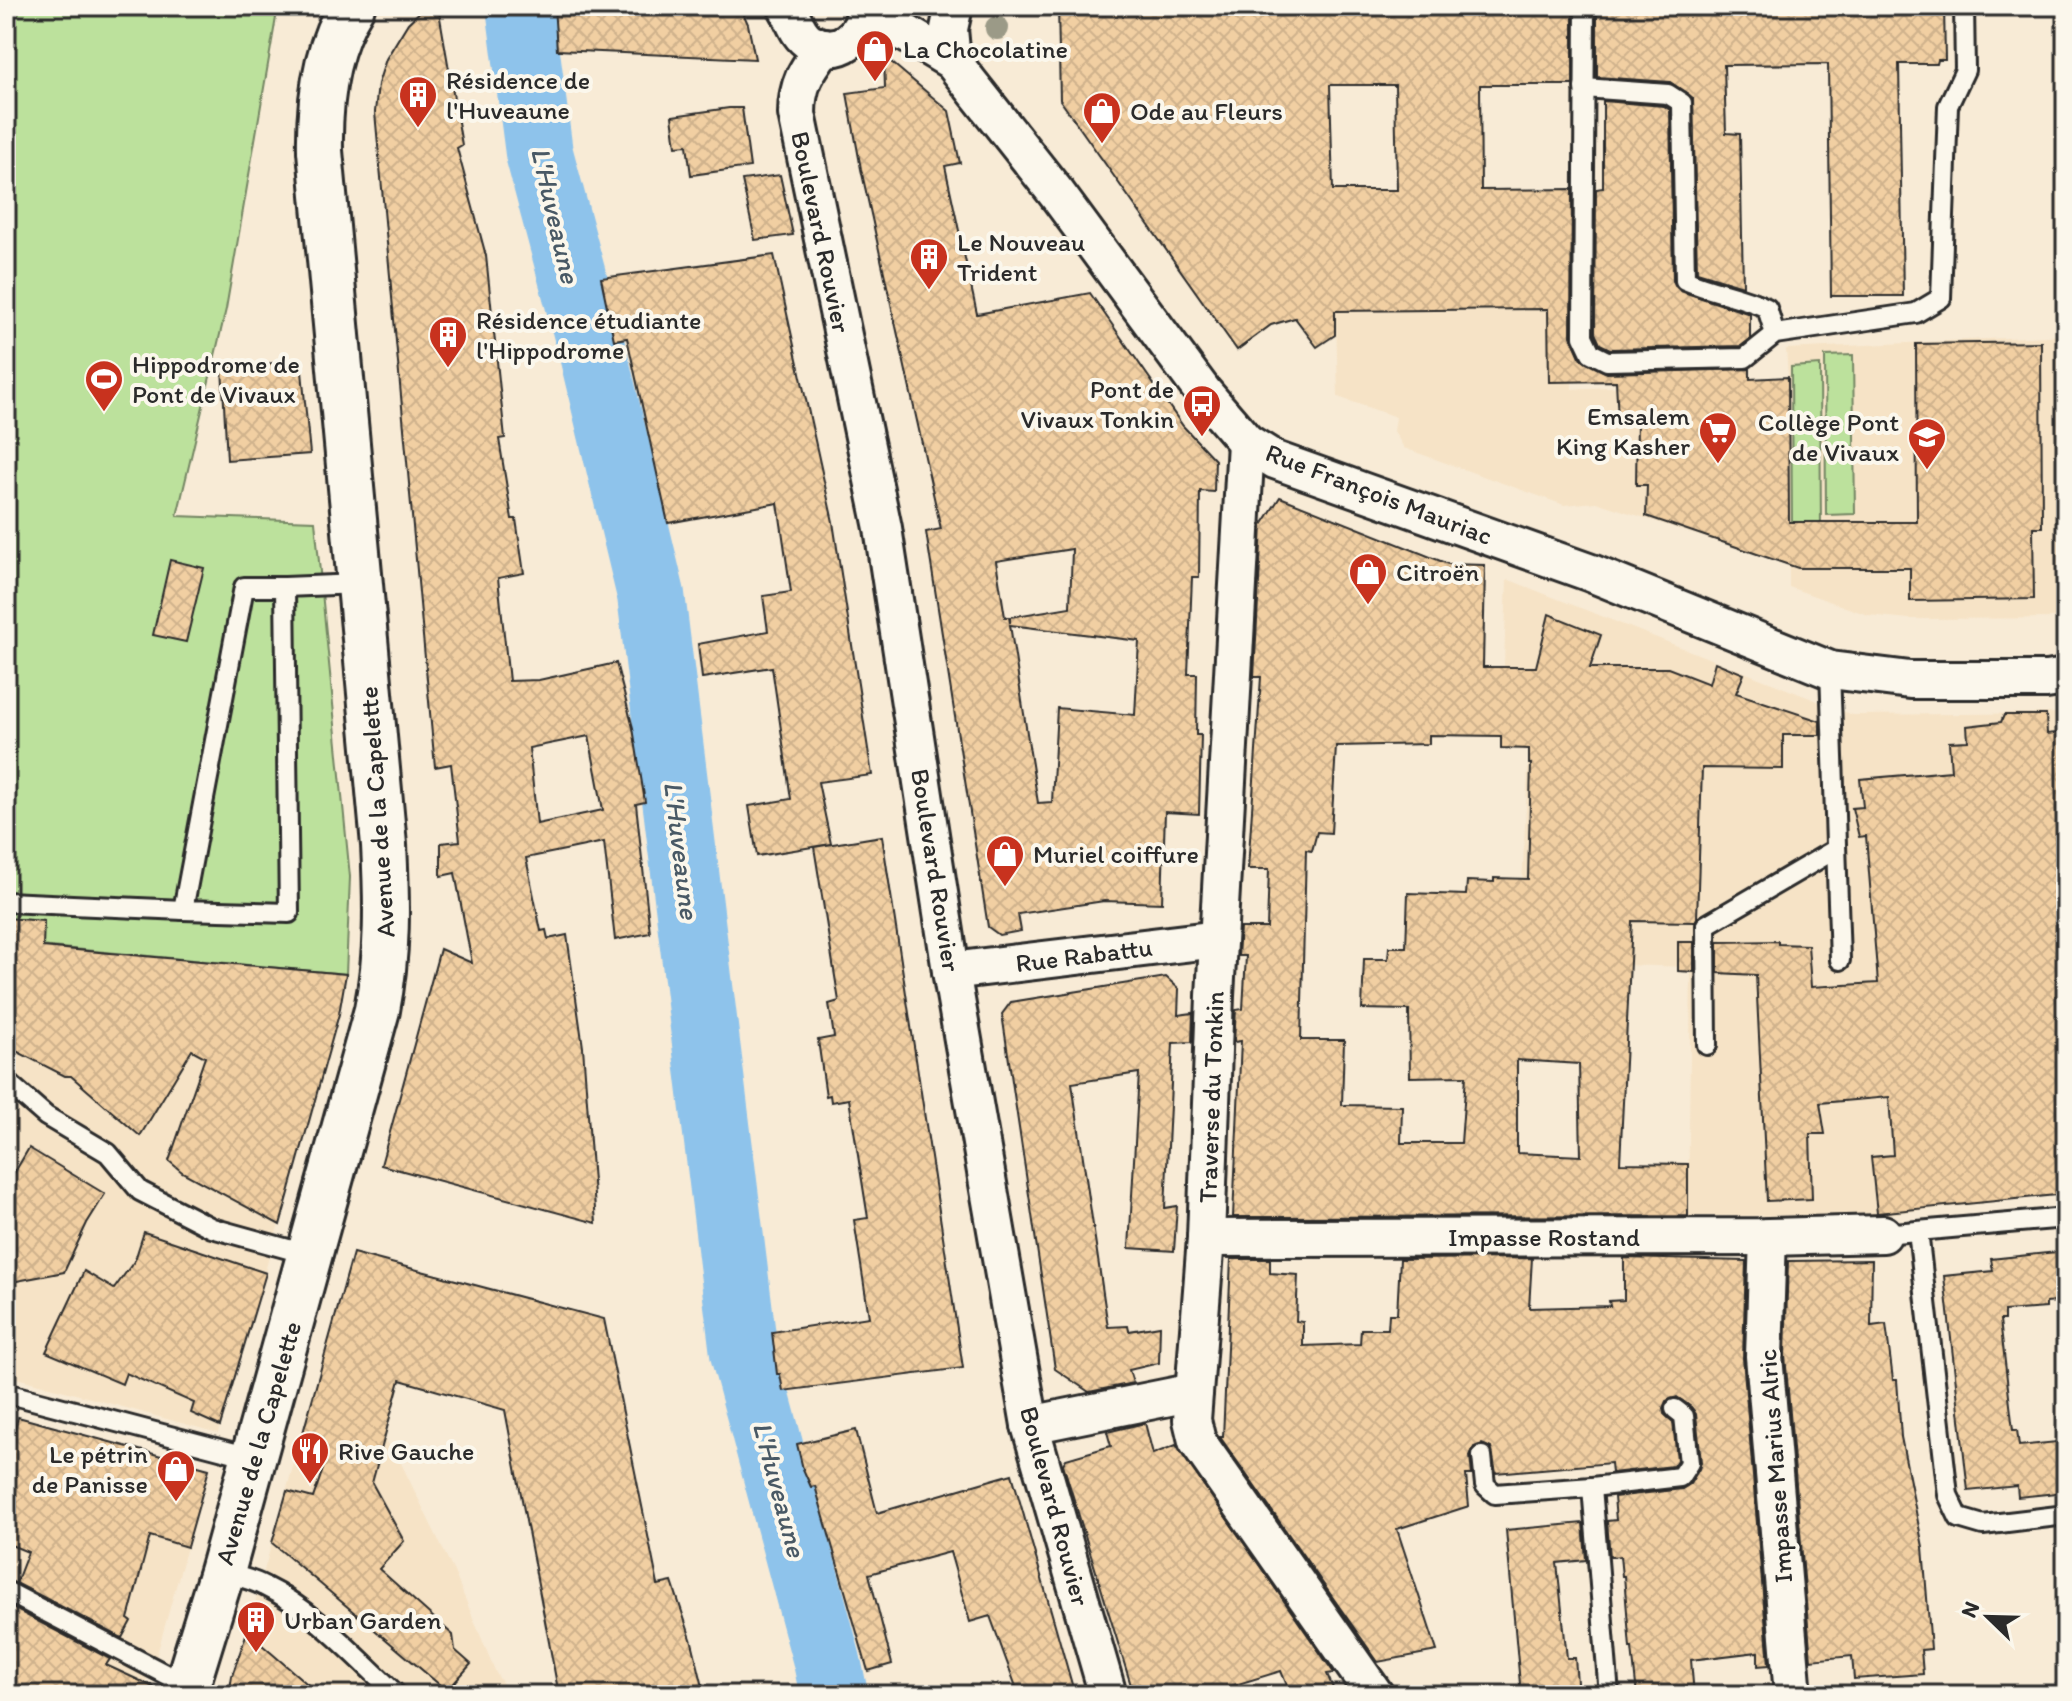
<svg xmlns="http://www.w3.org/2000/svg" width="2072" height="1701" viewBox="0 0 2072 1701" font-family="Itim,sans-serif">
	<style>
		.built { fill: #f6e3c6 }
		.green { fill: #bce19c; stroke: #748664; stroke-width: 2 }
		.lines { fill: none; stroke-linecap: round; stroke-linejoin: round }
		.river { stroke: #8ec3eb; stroke-width: 68 }
		.building { fill: url(#building-cross-hatch); stroke: #2b2b2b; stroke-width: 2; fill-rule: evenodd }
		.service-casing { stroke: #2b2b2b; stroke-width: 24 }
		.minor-casing { stroke: #2b2b2b; stroke-width: 42 }
		.tertiary-casing { stroke: #2b2b2b; stroke-width: 50 }
		.service { stroke: #fbf7ec; stroke-width: 18 }
		.minor { stroke: #fbf7ec; stroke-width: 36 }
		.tertiary { stroke: #fbf7ec; stroke-width: 44 }
		.tree { fill: #9b9a87 }
		.labels { text-anchor: middle; dominant-baseline: central; stroke-width: 8; stroke-linejoin: round; paint-order: stroke }
		.poi-label { font-size: 26px; fill: #2b2b2b; stroke: #fbf7ec; text-anchor: start }
		.street-label { font-size: 26px; fill: #2b2b2b; stroke: #fbf7ec }
		.water-label { font-size: 28px; font-style: italic; fill: #495965; stroke: #fbf7ec }
	</style>
	<defs>
		<pattern id="building-cross-hatch" width="8" height="8" patternUnits="userSpaceOnUse" patternTransform="scale(2)"><rect width="8" height="8" fill="#f1cfa2"/><path d="M0 0l8 8M0 8l8-8" fill="none" stroke="#cfb28c"/></pattern>
	</defs>
	<rect width="100%" height="100%" fill="#f8ebd6"/>
	<filter id="ink" filterUnits="userSpaceOnUse"><feTurbulence type="fractalNoise" baseFrequency=".0125" numOctaves="2"/><feDisplacementMap in="SourceGraphic" scale="16" xChannelSelector="R" yChannelSelector="G"/><feConvolveMatrix kernelMatrix="1 2 1 2 8 2 1 2 1" color-interpolation-filters="sRGB"/></filter>
	<g filter="url(#ink)">
		<g class="built">
			<path d="M 1569,189 L 1572,389 L 1788,377 L 1786,349 L 2066,335 L 2066,618 L 1909,619 L 1868,615 L 1789,587 L 1789,565 L 1596,502 L 1564,505 L 1404,448 L 1394,431 L 1396,417 L 1338,397 L 1333,190 Z"/>
			<path d="M 1507,579 L 1853,715 L 2066,713 L 2066,1194 L 1878,1215 L 1688,1216 L 1691,967 L 1518,962 L 1529,749 L 1501,748 Z"/>
			<path d="M 6,943 L 346,974 L 323,1072 L 218,1433 L 6,1375 Z"/>
			<path d="M 313,1395 L 369,1419 L 400,1461 L 454,1572 L 496,1673 L 510,1695 L 321,1695 L 247,1632 Z"/>
			<path d="M 6,1497 L 187,1547 L 157,1654 L 140,1695 L 6,1695 Z"/>
		</g>
		<g class="green">
			<path d="M 6,6 L 278,6 L 226,309 L 177,516 L 315,521 L 350,877 L 346,974 L 6,943 Z"/>
			<path d="M 1853,355 L 1855,514 L 1826,515 L 1825,356 Z"/>
			<path d="M 1820,365 L 1821,536 L 1792,535 L 1791,367 Z"/>
		</g>
		<g class="lines">
			<path class="river" d="M 520,6 L 539,153 L 594,358 L 651,595 L 744,1353 L 827,1661 L 834,1695"/>
		</g>
		<g class="building">
			<path d="M 426,6 L 438,6 L 462,145 L 457,148 L 486,256 L 505,438 L 499,439 L 512,519 L 516,519 L 524,573 L 498,578 L 509,681 L 539,680 L 616,663 L 633,728 L 645,802 L 636,804 L 650,933 L 615,940 L 604,842 L 526,858 L 541,931 L 546,930 L 548,939 L 567,935 L 583,1047 L 596,1223 L 381,1165 L 440,949 L 472,963 L 455,873 L 441,876 L 441,843 L 460,841 L 451,764 L 435,767 L 375,112 L 378,84 L 386,59 L 408,23 ZM 589,736 L 603,810 L 537,824 L 529,748 Z"/>
			<path d="M 554,6 L 740,6 L 748,24 L 755,59 L 557,50 Z"/>
			<path d="M 1058,6 L 1573,6 L 1573,85 L 1480,85 L 1481,190 L 1572,189 L 1571,336 L 1581,359 L 1607,373 L 1750,369 L 1750,379 L 1788,377 L 1789,522 L 1917,522 L 1916,344 L 2041,342 L 2042,527 L 2033,527 L 2034,599 L 1910,601 L 1910,568 L 1798,568 L 1646,516 L 1647,485 L 1636,485 L 1637,420 L 1618,420 L 1616,381 L 1549,382 L 1548,309 L 1335,311 L 1335,335 L 1317,347 L 1295,318 L 1271,325 L 1237,350 L 1060,100 ZM 1330,85 L 1395,85 L 1397,190 L 1333,190 Z"/>
			<path d="M 1597,6 L 1944,6 L 1945,60 L 1938,60 L 1937,64 L 1899,64 L 1903,296 L 1831,296 L 1828,64 L 1724,65 L 1726,133 L 1740,134 L 1743,286 L 1697,272 L 1693,98 L 1670,82 L 1597,77 Z"/>
			<path d="M 884,56 L 949,111 L 960,163 L 945,166 L 977,314 L 1090,293 L 1183,426 L 1215,460 L 1214,492 L 1200,491 L 1199,577 L 1192,577 L 1188,674 L 1197,674 L 1196,735 L 1201,735 L 1199,814 L 1165,812 L 1162,903 L 1104,901 L 1018,914 L 1021,931 L 999,935 L 988,927 L 926,532 L 941,529 L 861,169 L 847,93 L 885,88 ZM 1072,549 L 1070,607 L 1010,617 L 1010,623 L 1009,617 L 1005,617 L 996,561 ZM 1010,625 L 1139,641 L 1135,715 L 1057,708 L 1052,802 L 1038,803 Z"/>
			<path d="M 1603,101 L 1664,106 L 1670,110 L 1673,281 L 1680,291 L 1750,314 L 1750,339 L 1741,346 L 1610,349 L 1600,344 L 1595,333 L 1596,189 L 1603,188 Z"/>
			<path d="M 729,108 L 742,108 L 750,167 L 691,175 L 687,145 L 676,146 L 672,116 Z"/>
			<path d="M 780,175 L 793,235 L 755,240 L 742,180 Z"/>
			<path d="M 774,255 L 833,522 L 872,775 L 818,782 L 831,844 L 757,856 L 749,806 L 791,799 L 772,667 L 702,678 L 698,644 L 768,631 L 763,596 L 791,592 L 778,503 L 668,523 L 627,338 L 614,340 L 601,278 Z"/>
			<path d="M 301,361 L 310,454 L 227,460 L 222,367 Z"/>
			<path d="M 1280,497 L 1448,564 L 1485,565 L 1483,667 L 1536,667 L 1549,614 L 1601,635 L 1590,668 L 1668,668 L 1709,684 L 1715,662 L 1744,674 L 1736,693 L 1820,721 L 1820,735 L 1783,735 L 1783,769 L 1702,768 L 1697,918 L 1695,922 L 1632,921 L 1620,1163 L 1688,1164 L 1688,1216 L 1233,1217 L 1241,1041 L 1234,1042 L 1236,1010 L 1243,1009 L 1246,956 L 1238,956 L 1240,928 L 1267,928 L 1269,869 L 1248,869 L 1261,677 L 1254,677 L 1262,525 ZM 1429,735 L 1501,736 L 1501,748 L 1529,749 L 1529,764 L 1531,764 L 1528,879 L 1494,878 L 1494,882 L 1467,881 L 1466,895 L 1408,893 L 1406,947 L 1389,947 L 1388,959 L 1364,959 L 1362,1009 L 1409,1010 L 1410,1077 L 1466,1076 L 1461,1143 L 1401,1143 L 1402,1106 L 1342,1105 L 1344,1040 L 1301,1040 L 1306,850 L 1312,851 L 1317,832 L 1331,833 L 1336,746 L 1429,744 ZM 1517,1060 L 1579,1064 L 1581,1156 L 1517,1153 Z"/>
			<path d="M 170,560 L 204,568 L 186,642 L 153,635 Z"/>
			<path d="M 2004,715 L 2046,715 L 2047,734 L 2066,732 L 2066,1194 L 1877,1213 L 1871,1157 L 1893,1155 L 1889,1097 L 1820,1103 L 1825,1134 L 1810,1134 L 1812,1199 L 1767,1201 L 1756,975 L 1718,973 L 1718,942 L 1778,941 L 1778,944 L 1808,945 L 1811,987 L 1878,983 L 1866,836 L 1859,837 L 1852,808 L 1863,807 L 1860,779 L 1951,771 L 1949,742 L 1968,741 L 1967,726 L 2001,722 Z"/>
			<path d="M 882,836 L 963,1368 L 783,1391 L 780,1374 L 777,1374 L 772,1332 L 869,1317 L 854,1220 L 868,1218 L 849,1099 L 831,1102 L 830,1095 L 826,1096 L 818,1040 L 834,1037 L 829,1004 L 839,1001 L 814,847 Z"/>
			<path d="M 6,918 L 44,921 L 43,947 L 346,974 L 339,1014 L 280,1225 L 182,1172 L 169,1161 L 205,1057 L 192,1050 L 140,1136 L 71,1076 L 65,1076 L 6,1046 Z"/>
			<path d="M 1678,942 L 1694,942 L 1694,972 L 1678,971 Z"/>
			<path d="M 1166,977 L 1179,989 L 1178,1015 L 1193,1013 L 1192,1042 L 1173,1043 L 1165,1208 L 1177,1206 L 1174,1251 L 1129,1248 L 1139,1073 L 1072,1083 L 1108,1327 L 1128,1326 L 1129,1331 L 1160,1326 L 1159,1363 L 1129,1370 L 1133,1383 L 1089,1392 L 1055,1369 L 1002,1014 L 1011,1002 Z"/>
			<path d="M 29,1148 L 105,1194 L 87,1223 L 64,1272 L 6,1283 L 6,1187 Z"/>
			<path d="M 144,1232 L 266,1273 L 220,1426 L 191,1413 L 194,1403 L 126,1373 L 122,1384 L 46,1352 L 84,1271 L 114,1289 L 135,1260 Z"/>
			<path d="M 2066,1251 L 2066,1301 L 2046,1303 L 2046,1308 L 2004,1311 L 2004,1320 L 2000,1320 L 2013,1430 L 2017,1430 L 2019,1446 L 2066,1441 L 2066,1492 L 2018,1497 L 2017,1486 L 1968,1491 L 1944,1276 L 1993,1271 L 1991,1259 Z"/>
			<path d="M 353,1253 L 604,1319 L 658,1585 L 672,1582 L 692,1642 L 705,1695 L 559,1695 L 505,1410 L 400,1380 L 372,1483 L 404,1541 L 379,1569 L 453,1635 L 455,1650 L 471,1664 L 447,1691 L 272,1543 L 287,1491 L 313,1498 L 323,1469 L 296,1458 Z"/>
			<path d="M 1532,1258 L 1529,1308 L 1610,1306 L 1609,1301 L 1624,1300 L 1624,1258 L 1746,1261 L 1743,1358 L 1769,1665 L 1758,1666 L 1758,1652 L 1691,1660 L 1694,1695 L 1637,1695 L 1632,1648 L 1630,1648 L 1624,1576 L 1622,1576 L 1620,1556 L 1610,1557 L 1607,1521 L 1616,1520 L 1614,1497 L 1682,1489 L 1690,1484 L 1699,1469 L 1701,1462 L 1696,1414 L 1691,1407 L 1677,1397 L 1666,1401 L 1663,1408 L 1664,1414 L 1673,1422 L 1677,1460 L 1673,1466 L 1612,1473 L 1611,1463 L 1496,1473 L 1491,1448 L 1482,1444 L 1474,1447 L 1470,1456 L 1472,1475 L 1466,1475 L 1469,1506 L 1397,1529 L 1437,1651 L 1378,1662 L 1220,1437 L 1223,1437 L 1231,1259 L 1270,1259 L 1270,1273 L 1298,1275 L 1296,1321 L 1303,1322 L 1303,1346 L 1360,1344 L 1361,1329 L 1388,1329 L 1389,1314 L 1397,1314 L 1400,1259 Z"/>
			<path d="M 1872,1260 L 1871,1326 L 1886,1324 L 1893,1380 L 1897,1380 L 1901,1437 L 1923,1547 L 1931,1649 L 1921,1650 L 1923,1674 L 1854,1679 L 1852,1656 L 1811,1660 L 1785,1355 L 1788,1261 Z"/>
			<path d="M 18,1417 L 209,1469 L 187,1547 L 150,1536 L 128,1619 L 131,1621 L 122,1638 L 16,1583 L 28,1552 L 6,1543 L 6,1462 Z"/>
			<path d="M 1145,1423 L 1153,1454 L 1176,1445 L 1334,1673 L 1327,1674 L 1336,1695 L 1291,1695 L 1281,1671 L 1202,1695 L 1134,1695 L 1063,1464 L 1066,1459 L 1111,1446 L 1107,1432 Z"/>
			<path d="M 856,1430 L 877,1513 L 1012,1474 L 1075,1695 L 1019,1695 L 990,1616 L 970,1622 L 950,1552 L 869,1574 L 892,1664 L 868,1671 L 815,1486 L 811,1487 L 803,1469 L 797,1444 Z"/>
			<path d="M 1583,1523 L 1586,1560 L 1557,1563 L 1567,1658 L 1575,1658 L 1578,1695 L 1521,1695 L 1506,1530 Z"/>
			<path d="M 7,1605 L 110,1659 L 106,1665 L 160,1690 L 160,1695 L 6,1695 Z"/>
			<path d="M 247,1632 L 320,1695 L 229,1695 L 232,1676 Z"/>
		</g>
		<g class="lines">
			<defs>
				<g id="service">
					<path d="M 1585,6 L 1583,336 L 1591,353 L 1607,361 L 1745,358 L 1775,334 L 1916,313 L 1941,298 L 1948,106 L 1965,70 L 1964,6"/>
					<path d="M 1584,88 L 1668,94 L 1682,103 L 1685,280 C 1712,292 1740,295 1767,308 L 1775,334"/>
					<path d="M 244,587 L 285,587 L 289,913 L 183,910 Z"/>
					<path d="M 285,587 L 359,584"/>
					<path d="M 1830,670 L 1840,960"/>
					<path d="M 6,902 L 183,910"/>
					<path d="M 1707,1045 L 1706,925 L 1836,849"/>
					<path d="M 6,1081 L 46,1116 L 108,1153 L 140,1191 L 212,1228 L 310,1255"/>
					<path d="M 1918,1231 L 1948,1495 L 1959,1518 L 1983,1525 L 2066,1515"/>
					<path d="M 1883,1234 L 2066,1218"/>
					<path d="M 6,1393 L 254,1458"/>
					<path d="M 1482,1456 L 1485,1485 L 1495,1494 L 1592,1487 L 1609,1695"/>
					<path d="M 1592,1487 L 1680,1477 L 1689,1463 L 1684,1416 L 1675,1409"/>
					<path d="M 222,1572 C 236,1576 251,1579 264,1586 C 314,1610 356,1657 397,1695"/>
					<path d="M 6,1591 L 188,1686"/>
				</g>
				<g id="minor">
					<path d="M 786,6 C 794,18 797,35 810,42 C 839,59 865,35 866,6"/>
					<path d="M 866,19 L 907,34 L 952,61 L 1057,194 L 1203,392 L 1246,442 L 1275,460 L 1591,573 L 1830,670 L 1910,680 L 2046,680 L 2066,677"/>
					<path d="M 824,47 C 806,71 797,84 797,114 L 883,528 L 951,971 L 1030,1425 L 1108,1695"/>
					<path d="M 952,61 L 949,29 L 954,6"/>
					<path d="M 1246,442 L 1215,996 L 1206,1238 L 1192,1420 L 1197,1441 L 1375,1695"/>
					<path d="M 951,971 L 1218,939"/>
					<path d="M 1768,1237 L 1764,1356 L 1793,1695"/>
					<path d="M 1206,1238 L 1768,1237 L 1883,1234"/>
					<path d="M 1030,1425 L 1194,1392"/>
				</g>
				<path id="tertiary" d="M 184,1695 L 222,1572 L 377,1010 C 388,953 387,903 384,845 L 320,151 C 319,101 325,48 352,6"/>
			</defs>
			<use href="#service" class="service-casing"/>
			<use href="#minor" class="minor-casing"/>
			<use href="#tertiary" class="tertiary-casing"/>
			<use href="#service" class="service"/>
			<use href="#minor" class="minor"/>
			<use href="#tertiary" class="tertiary"/>
		</g>
		<circle class="tree" cx="997" cy="28" r="12"/>
	</g>
	<defs>
		<symbol id="shop-pin" viewBox="-11 -11 22 30"><path d="M0 17L-7.5 6A9.5 9.5 0 1 1 7.5 6Z" fill="#c8321e" stroke="#fbf7ec"/><path d="M-5-2.5h2.3a2.7 3.5 0 0 1 5.4 0H5L5.5 6h-11ZM-1.5-2.5h3a1.5 2.3 0 0 0-3 0Z" fill="#fff"/></symbol>
		<symbol id="building-pin" viewBox="-11 -11 22 30"><path d="M0 17L-7.5 6A9.5 9.5 0 1 1 7.5 6Z" fill="#c8321e" stroke="#fbf7ec"/><path d="M-4-6H4V6H1V3H-1V6H-4ZM-2.5-4.3h1.7v1.8h-1.7ZM.8-4.3h1.7v1.8H.8ZM-2.5-1h1.7V.8h-1.7ZM.8-1h1.7V.8H.8Z" fill="#fff"/></symbol>
		<symbol id="stadium-pin" viewBox="-11 -11 22 30"><path d="M0 17L-7.5 6A9.5 9.5 0 1 1 7.5 6Z" fill="#c8321e" stroke="#fbf7ec"/><path d="M0-5a6.5 5 0 1 0 0 10a6.5 5 0 1 0 0-10ZM-3.5-1.8h7v3.6h-7Z" fill="#fff"/></symbol>
		<symbol id="bus-pin" viewBox="-11 -11 22 30"><path d="M0 17L-7.5 6A9.5 9.5 0 1 1 7.5 6Z" fill="#c8321e" stroke="#fbf7ec"/><path d="M-5-6H5V4H4V6H2V4H-2V6H-4V4H-5ZM-3.5-4V0h7V-4ZM-3.5 1.2v1.5H-2V1.2ZM2 1.2v1.5H3.5V1.2Z" fill="#fff"/></symbol>
		<symbol id="supermarket-pin" viewBox="-11 -11 22 30"><path d="M0 17L-7.5 6A9.5 9.5 0 1 1 7.5 6Z" fill="#c8321e" stroke="#fbf7ec"/><path d="M-6-5.5h2.5l.6 2H6L4.5 2H-2.5L-4.4-4H-6ZM-1.5 3.2a1.3 1.3 0 1 0 .1 0ZM3 3.2a1.3 1.3 0 1 0 .1 0Z" fill="#fff"/></symbol>
		<symbol id="school-pin" viewBox="-11 -11 22 30"><path d="M0 17L-7.5 6A9.5 9.5 0 1 1 7.5 6Z" fill="#c8321e" stroke="#fbf7ec"/><path d="M0-5L7-2L0 1L-7-2ZM-4 1L0 2.5L4 1V4Q0 6-4 4Z" fill="#fff"/></symbol>
		<symbol id="restaurant-pin" viewBox="-11 -11 22 30"><path d="M0 17L-7.5 6A9.5 9.5 0 1 1 7.5 6Z" fill="#c8321e" stroke="#fbf7ec"/><path d="M-5-6h1v4h1v-4h1v4h1v-4h1v5L-1.5 .5V6h-2V.5L-5-1ZM5-6V6H3V1.5H1.5Q1.5-4 5-6Z" fill="#fff"/></symbol>
	</defs>
	<g fill-rule="evenodd">
		<use href="#shop-pin" x="853" y="27" width="44" height="60"/>
		<use href="#building-pin" x="396" y="73" width="44" height="60"/>
		<use href="#shop-pin" x="1080" y="89" width="44" height="60"/>
		<use href="#building-pin" x="907" y="235" width="44" height="60"/>
		<use href="#building-pin" x="426" y="313" width="44" height="60"/>
		<use href="#stadium-pin" x="82" y="357" width="44" height="60"/>
		<use href="#bus-pin" x="1180" y="382" width="44" height="60"/>
		<use href="#supermarket-pin" x="1696" y="409" width="44" height="60"/>
		<use href="#school-pin" x="1905" y="415" width="44" height="60"/>
		<use href="#shop-pin" x="1346" y="550" width="44" height="60"/>
		<use href="#shop-pin" x="983" y="832" width="44" height="60"/>
		<use href="#restaurant-pin" x="288" y="1429" width="44" height="60"/>
		<use href="#shop-pin" x="154" y="1447" width="44" height="60"/>
		<use href="#building-pin" x="234" y="1598" width="44" height="60"/>
	</g>
	<g class="labels">
		<g class="poi-label">
			<text x="903" y="49">La Chocolatine</text>
			<text x="446" y="80">Résidence de<tspan x="446" dy="30">l'Huveaune</tspan></text>
			<text x="1130" y="111">Ode au Fleurs</text>
			<text x="957" y="242">Le Nouveau<tspan x="957" dy="30">Trident</tspan></text>
			<text x="476" y="320">Résidence étudiante<tspan x="476" dy="30">l'Hippodrome</tspan></text>
			<text x="132" y="364">Hippodrome de<tspan x="132" dy="30">Pont de Vivaux</tspan></text>
			<text x="1174" y="389" text-anchor="end">Pont de<tspan x="1174" dy="30">Vivaux Tonkin</tspan></text>
			<text x="1690" y="416" text-anchor="end">Emsalem<tspan x="1690" dy="30">King Kasher</tspan></text>
			<text x="1899" y="422" text-anchor="end">Collège Pont<tspan x="1899" dy="30">de Vivaux</tspan></text>
			<text x="1396" y="572">Citroën</text>
			<text x="1033" y="854">Muriel coiffure</text>
			<text x="338" y="1451">Rive Gauche</text>
			<text x="148" y="1454" text-anchor="end">Le pétrin<tspan x="148" dy="30">de Panisse</tspan></text>
			<text x="284" y="1620">Urban Garden</text>
		</g>
		<g class="street-label">
			<text transform="translate(821 232) rotate(78)">Boulevard Rouvier</text>
			<text transform="translate(1379 494) rotate(21)">Rue François Mauriac</text>
			<text transform="translate(377 812) rotate(-94)">Avenue de la Capelette</text>
			<text transform="translate(936 870) rotate(81)">Boulevard Rouvier</text>
			<text transform="translate(1084 955) rotate(-7)">Rue Rabattu</text>
			<text transform="translate(1211 1097) rotate(-88)">Traverse du Tonkin</text>
			<text x="1544" y="1237">Impasse Rostand</text>
			<text transform="translate(258 1443) rotate(-74)">Avenue de la Capelette</text>
			<text transform="translate(1775 1466) rotate(-94)">Impasse Marius Alric</text>
			<text transform="translate(1055 1506) rotate(75)">Boulevard Rouvier</text>
		</g>
		<g class="water-label">
			<text transform="translate(556 215) rotate(77)">L'Huveaune</text>
			<text transform="translate(682 850) rotate(83)">L'Huveaune</text>
			<text transform="translate(780 1489) rotate(75)">L'Huveaune</text>
		</g>
	</g>
	<rect width="2072" height="1701" fill="none" stroke="#fbf7ec" stroke-width="32"/>
	<rect x="16" y="16" width="2040" height="1669" fill="none" stroke="#2b2b2b" stroke-width="3" filter="url(#ink)"/>
	<g transform="translate(1988 1617) rotate(293)" stroke="#fbf7ec" stroke-width="6" paint-order="stroke">
	<path d="M0-6L14 30L0 20L-14 30Z" fill="#2b2b2b"/>
	<text y="-12" font-size="22" font-weight="bold" text-anchor="middle" fill="#2b2b2b">N</text>
	</g>
</svg>
